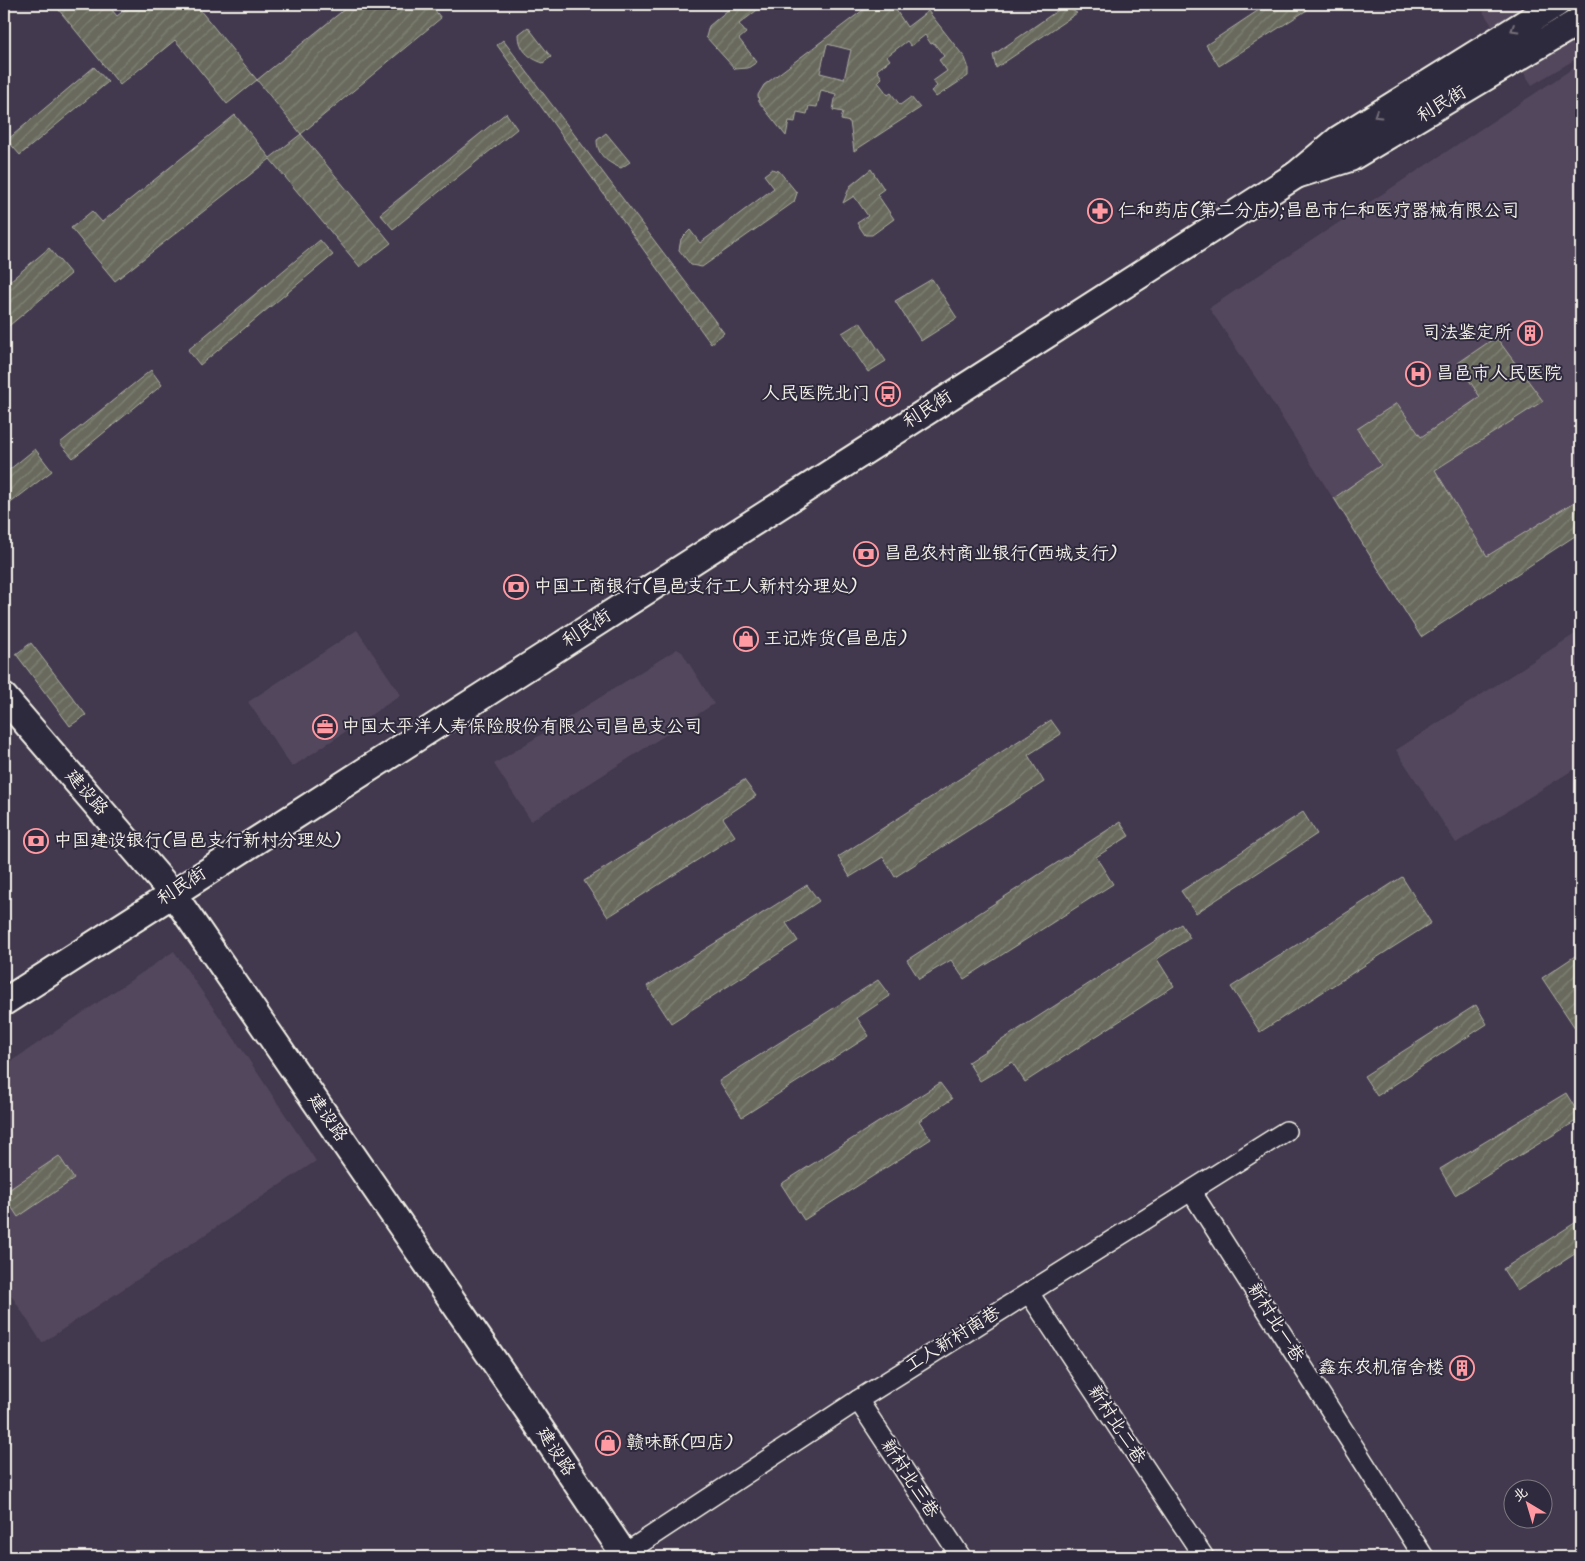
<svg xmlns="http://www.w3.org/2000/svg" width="1585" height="1561" viewBox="0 0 1585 1561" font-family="Kalam,'LXGW WenKai TC',sans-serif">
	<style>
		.built { fill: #52465d }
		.garden { fill: url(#garden-furrows); stroke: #aeaea2; fill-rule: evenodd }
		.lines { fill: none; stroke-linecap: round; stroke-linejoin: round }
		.street-casing { stroke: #f4f1e8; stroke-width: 22 }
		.secondary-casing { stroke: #f4f1e8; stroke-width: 30 }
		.street { stroke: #2f2a3d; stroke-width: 19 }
		.secondary { stroke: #2f2a3d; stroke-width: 26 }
		.oneway { stroke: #747079 }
		.labels { text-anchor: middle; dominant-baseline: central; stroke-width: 4; stroke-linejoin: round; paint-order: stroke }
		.street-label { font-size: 18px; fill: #f4f1e8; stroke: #2f2a3d }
		.poi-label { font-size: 18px; fill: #f4f1e8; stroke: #2f2a3d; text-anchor: start }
	</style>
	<defs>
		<pattern id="garden-furrows" width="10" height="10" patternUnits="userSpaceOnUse" patternTransform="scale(1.25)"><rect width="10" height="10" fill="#696b5d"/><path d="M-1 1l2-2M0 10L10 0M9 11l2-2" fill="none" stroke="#7f8174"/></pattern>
	</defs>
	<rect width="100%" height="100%" fill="#42394e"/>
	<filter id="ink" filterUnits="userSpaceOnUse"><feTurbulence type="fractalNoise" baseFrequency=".02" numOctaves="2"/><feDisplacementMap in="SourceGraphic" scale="10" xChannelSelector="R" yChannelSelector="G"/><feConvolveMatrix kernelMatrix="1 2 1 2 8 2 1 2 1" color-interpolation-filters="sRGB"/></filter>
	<g filter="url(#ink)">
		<g class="built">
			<path d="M 1496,4 L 1581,4 L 1581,56 L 1532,85 L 1483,12 Z"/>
			<path d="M 1581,63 L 1581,532 L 1421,637 L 1272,402 L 1209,308 Z"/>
			<path d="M 357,630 L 401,695 L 292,767 L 248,702 Z"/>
			<path d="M 1581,630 L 1581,765 L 1456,843 L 1396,750 Z"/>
			<path d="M 677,649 L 682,652 L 714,704 L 531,821 L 494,764 Z"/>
			<path d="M 174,951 L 243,1051 L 316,1161 L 42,1343 L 4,1284 L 4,1066 Z"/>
		</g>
		<g class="garden">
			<path d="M 54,4 L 107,4 L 117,16 L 132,4 L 150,4 L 153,7 L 158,4 L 195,4 L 257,80 L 351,4 L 430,4 L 441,18 L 301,134 L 391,243 L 360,267 L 270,159 L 115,281 L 71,228 L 92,211 L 102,222 L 235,115 L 270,158 L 301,134 L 257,80 L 227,104 L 175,40 L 120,85 Z"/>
			<path d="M 735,4 L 765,4 L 739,24 L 746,33 L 739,39 L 757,62 L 748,68 L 735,69 L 706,37 L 709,26 Z"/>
			<path d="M 871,4 L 892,4 L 907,27 L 928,11 L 965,58 L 968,66 L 968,76 L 936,97 L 931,91 L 937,86 L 933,81 L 947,71 L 939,60 L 944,56 L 934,43 L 931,44 L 925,35 L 911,46 L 907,41 L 887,56 L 890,60 L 877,70 L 882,78 L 878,82 L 888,95 L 891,93 L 900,105 L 911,97 L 920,108 L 854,151 L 850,122 L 841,120 L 843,112 L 833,110 L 836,94 L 821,90 L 817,107 L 809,106 L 807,114 L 797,112 L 795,122 L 789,121 L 786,136 L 759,102 L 758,95 L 764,85 ZM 827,44 L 851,50 L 844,79 L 820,73 Z"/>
			<path d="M 1268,4 L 1303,4 L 1307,10 L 1219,66 L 1206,45 Z"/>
			<path d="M 1064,6 L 1077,13 L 996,68 L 993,55 Z"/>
			<path d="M 528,27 L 551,57 L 543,63 C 529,58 519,50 519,34 Z"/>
			<path d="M 503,40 L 724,333 L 711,344 L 497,45 Z"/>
			<path d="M 94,67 L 108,82 L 20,155 L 7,140 Z"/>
			<path d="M 506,113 L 517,129 L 393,229 L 380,214 Z"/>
			<path d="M 606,133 L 630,162 L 621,168 C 608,163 597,155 597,140 Z"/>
			<path d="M 772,169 L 779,171 L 797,193 L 794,202 L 702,267 L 691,265 L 679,250 L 681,239 L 690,230 L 700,243 L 774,188 L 764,175 Z"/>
			<path d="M 871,169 L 884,189 L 877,194 L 894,219 L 872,235 L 865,235 L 857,223 L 868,216 L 854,196 L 843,203 L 850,186 Z"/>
			<path d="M 320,240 L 333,255 L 200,365 L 188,350 Z"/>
			<path d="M 49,248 L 71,274 L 4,330 L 4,286 Z"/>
			<path d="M 932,279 L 957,318 L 921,341 L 895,301 Z"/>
			<path d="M 860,322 L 886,361 L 868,372 L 842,333 Z"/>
			<path d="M 1496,337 L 1543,401 L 1435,470 L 1487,556 L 1581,498 L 1581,532 L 1421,637 L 1334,498 L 1381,465 L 1357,429 L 1397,403 L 1421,437 L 1480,397 L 1458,363 Z"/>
			<path d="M 151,370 L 162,385 L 73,458 L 60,443 Z"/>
			<path d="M 35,449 L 52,471 L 4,508 L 4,474 Z"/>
			<path d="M 31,643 L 86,715 L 70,726 L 16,654 Z"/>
			<path d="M 1051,720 L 1061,734 L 1028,755 L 1044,782 L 895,877 L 883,857 L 850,877 L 838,857 Z"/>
			<path d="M 744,780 L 756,796 L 723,818 L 735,836 L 608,917 L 584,881 Z"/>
			<path d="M 1303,812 L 1317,834 L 1196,913 L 1181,891 Z"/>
			<path d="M 1120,822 L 1129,836 L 1096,857 L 1113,884 L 964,979 L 951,960 L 919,979 L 907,960 Z"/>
			<path d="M 1402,877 L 1431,923 L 1260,1032 L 1231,987 Z"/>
			<path d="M 807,885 L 819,901 L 786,923 L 798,941 L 671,1023 L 647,986 Z"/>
			<path d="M 1181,924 L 1190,938 L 1157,959 L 1174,986 L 1025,1082 L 1012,1062 L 980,1081 L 968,1062 Z"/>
			<path d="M 1581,952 L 1581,1037 L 1542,978 Z"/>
			<path d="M 878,980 L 890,996 L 857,1018 L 869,1036 L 742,1117 L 719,1081 Z"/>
			<path d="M 1476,1005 L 1487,1024 L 1377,1096 L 1364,1076 Z"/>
			<path d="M 940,1083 L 952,1099 L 919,1121 L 931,1139 L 804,1220 L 781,1184 Z"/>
			<path d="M 1566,1093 L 1581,1118 L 1455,1195 L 1440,1169 Z"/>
			<path d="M 59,1156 L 74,1179 L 18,1217 L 4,1196 L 4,1193 Z"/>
			<path d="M 1581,1219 L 1581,1250 L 1517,1291 L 1503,1269 Z"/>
		</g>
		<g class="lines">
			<defs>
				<g id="street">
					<path d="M 1191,1191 L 1424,1557"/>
					<path d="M 1029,1293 L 1204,1557"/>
					<path d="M 858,1400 L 961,1557"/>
					<path d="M 624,1554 L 858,1400 L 1286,1131"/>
				</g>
				<g id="secondary">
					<path d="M 1556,4 L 1339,139 L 1296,175 L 1350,158 L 1581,20"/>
					<path d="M 4,697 L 173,894 L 529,1412 L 626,1557"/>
					<path d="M 4,1002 L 1296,175"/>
				</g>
			</defs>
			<use href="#street" class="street-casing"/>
			<use href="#secondary" class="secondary-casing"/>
			<use href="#street" class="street"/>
			<use href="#secondary" class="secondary"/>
		</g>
		<defs><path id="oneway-chevron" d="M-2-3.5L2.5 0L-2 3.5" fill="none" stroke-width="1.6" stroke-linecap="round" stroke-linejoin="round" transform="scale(1.25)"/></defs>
		<g class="oneway">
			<use href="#oneway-chevron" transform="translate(1514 29) rotate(149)"/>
			<use href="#oneway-chevron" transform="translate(1377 115) rotate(148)"/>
		</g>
	</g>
	<defs>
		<symbol id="pharmacy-ring" viewBox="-11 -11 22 22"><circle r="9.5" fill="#2f2a3d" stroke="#ff9aa2" stroke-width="1.5"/><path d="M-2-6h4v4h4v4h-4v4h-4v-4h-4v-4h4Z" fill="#ff9aa2"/></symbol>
		<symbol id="building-ring" viewBox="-11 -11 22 22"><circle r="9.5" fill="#2f2a3d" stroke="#ff9aa2" stroke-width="1.5"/><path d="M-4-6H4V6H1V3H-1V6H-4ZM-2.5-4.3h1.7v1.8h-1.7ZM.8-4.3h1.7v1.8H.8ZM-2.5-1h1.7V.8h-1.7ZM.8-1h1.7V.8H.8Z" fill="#ff9aa2"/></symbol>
		<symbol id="hospital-ring" viewBox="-11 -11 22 22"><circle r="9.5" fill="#2f2a3d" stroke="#ff9aa2" stroke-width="1.5"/><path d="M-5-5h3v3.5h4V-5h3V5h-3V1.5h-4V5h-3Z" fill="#ff9aa2"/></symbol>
		<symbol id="bus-ring" viewBox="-11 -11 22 22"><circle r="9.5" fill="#2f2a3d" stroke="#ff9aa2" stroke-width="1.5"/><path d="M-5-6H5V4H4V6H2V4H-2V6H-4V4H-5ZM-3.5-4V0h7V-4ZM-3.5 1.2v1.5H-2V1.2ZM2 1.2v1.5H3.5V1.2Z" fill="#ff9aa2"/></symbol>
		<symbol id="bank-ring" viewBox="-11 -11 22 22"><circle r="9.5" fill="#2f2a3d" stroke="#ff9aa2" stroke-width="1.5"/><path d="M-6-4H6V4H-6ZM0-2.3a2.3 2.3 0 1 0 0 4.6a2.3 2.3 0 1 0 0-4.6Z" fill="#ff9aa2"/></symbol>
		<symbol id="shop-ring" viewBox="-11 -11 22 22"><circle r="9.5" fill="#2f2a3d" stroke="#ff9aa2" stroke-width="1.5"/><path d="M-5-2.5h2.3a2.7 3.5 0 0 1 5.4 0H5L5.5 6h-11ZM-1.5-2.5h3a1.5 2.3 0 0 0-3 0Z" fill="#ff9aa2"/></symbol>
		<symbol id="office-ring" viewBox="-11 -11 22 22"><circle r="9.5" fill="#2f2a3d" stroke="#ff9aa2" stroke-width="1.5"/><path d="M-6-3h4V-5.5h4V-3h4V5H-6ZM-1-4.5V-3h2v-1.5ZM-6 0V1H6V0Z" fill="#ff9aa2"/></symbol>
	</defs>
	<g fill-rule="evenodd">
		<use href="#pharmacy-ring" x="1086" y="197" width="28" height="28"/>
		<use href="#building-ring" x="1516" y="319" width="28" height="28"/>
		<use href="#hospital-ring" x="1404" y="360" width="28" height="28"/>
		<use href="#bus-ring" x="874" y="380" width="28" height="28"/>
		<use href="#bank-ring" x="852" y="540" width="28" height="28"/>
		<use href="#bank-ring" x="502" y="573" width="28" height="28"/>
		<use href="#shop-ring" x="732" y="625" width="28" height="28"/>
		<use href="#office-ring" x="311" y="713" width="28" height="28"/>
		<use href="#bank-ring" x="22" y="827" width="28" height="28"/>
		<use href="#building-ring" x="1448" y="1354" width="28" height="28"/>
		<use href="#shop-ring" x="594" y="1429" width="28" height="28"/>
	</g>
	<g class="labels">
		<g class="street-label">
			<text transform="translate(1442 105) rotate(-31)">利民街</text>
			<text transform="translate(928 410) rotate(-33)">利民街</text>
			<text transform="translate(587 629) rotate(-33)">利民街</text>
			<text transform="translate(86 793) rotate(49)">建设路</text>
			<text transform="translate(182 887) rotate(-33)">利民街</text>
			<text transform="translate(327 1118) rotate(55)">建设路</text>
			<text transform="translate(1275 1323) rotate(58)">新村北一巷</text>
			<text transform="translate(953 1340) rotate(-32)">工人新村南巷</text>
			<text transform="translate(1116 1425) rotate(57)">新村北二巷</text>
			<text transform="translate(555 1452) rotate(57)">建设路</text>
			<text transform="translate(909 1479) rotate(57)">新村北三巷</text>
		</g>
		<g class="poi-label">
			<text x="1118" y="211">仁和药店(第二分店);昌邑市仁和医疗器械有限公司</text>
			<text x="1512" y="333" text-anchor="end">司法鉴定所</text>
			<text x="1436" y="374">昌邑市人民医院</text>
			<text x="870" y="394" text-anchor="end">人民医院北门</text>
			<text x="884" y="554">昌邑农村商业银行(西城支行)</text>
			<text x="534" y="587">中国工商银行(昌邑支行工人新村分理处)</text>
			<text x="764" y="639">王记炸货(昌邑店)</text>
			<text x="342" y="727">中国太平洋人寿保险股份有限公司昌邑支公司</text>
			<text x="54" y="841">中国建设银行(昌邑支行新村分理处)</text>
			<text x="1444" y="1368" text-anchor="end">鑫东农机宿舍楼</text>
			<text x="626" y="1443">赣味酥(四店)</text>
		</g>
	</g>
	<rect width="1585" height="1561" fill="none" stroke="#2f2a3d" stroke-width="20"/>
	<rect x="10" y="10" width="1565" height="1541" fill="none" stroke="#f4f1e8" stroke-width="2" filter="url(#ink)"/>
	<g transform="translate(1528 1504) rotate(322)"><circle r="24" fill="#2f2a3d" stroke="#7e7a81"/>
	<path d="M0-4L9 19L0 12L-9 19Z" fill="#ff9aa2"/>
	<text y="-8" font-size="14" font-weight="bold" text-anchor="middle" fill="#f4f1e8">北</text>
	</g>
</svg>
